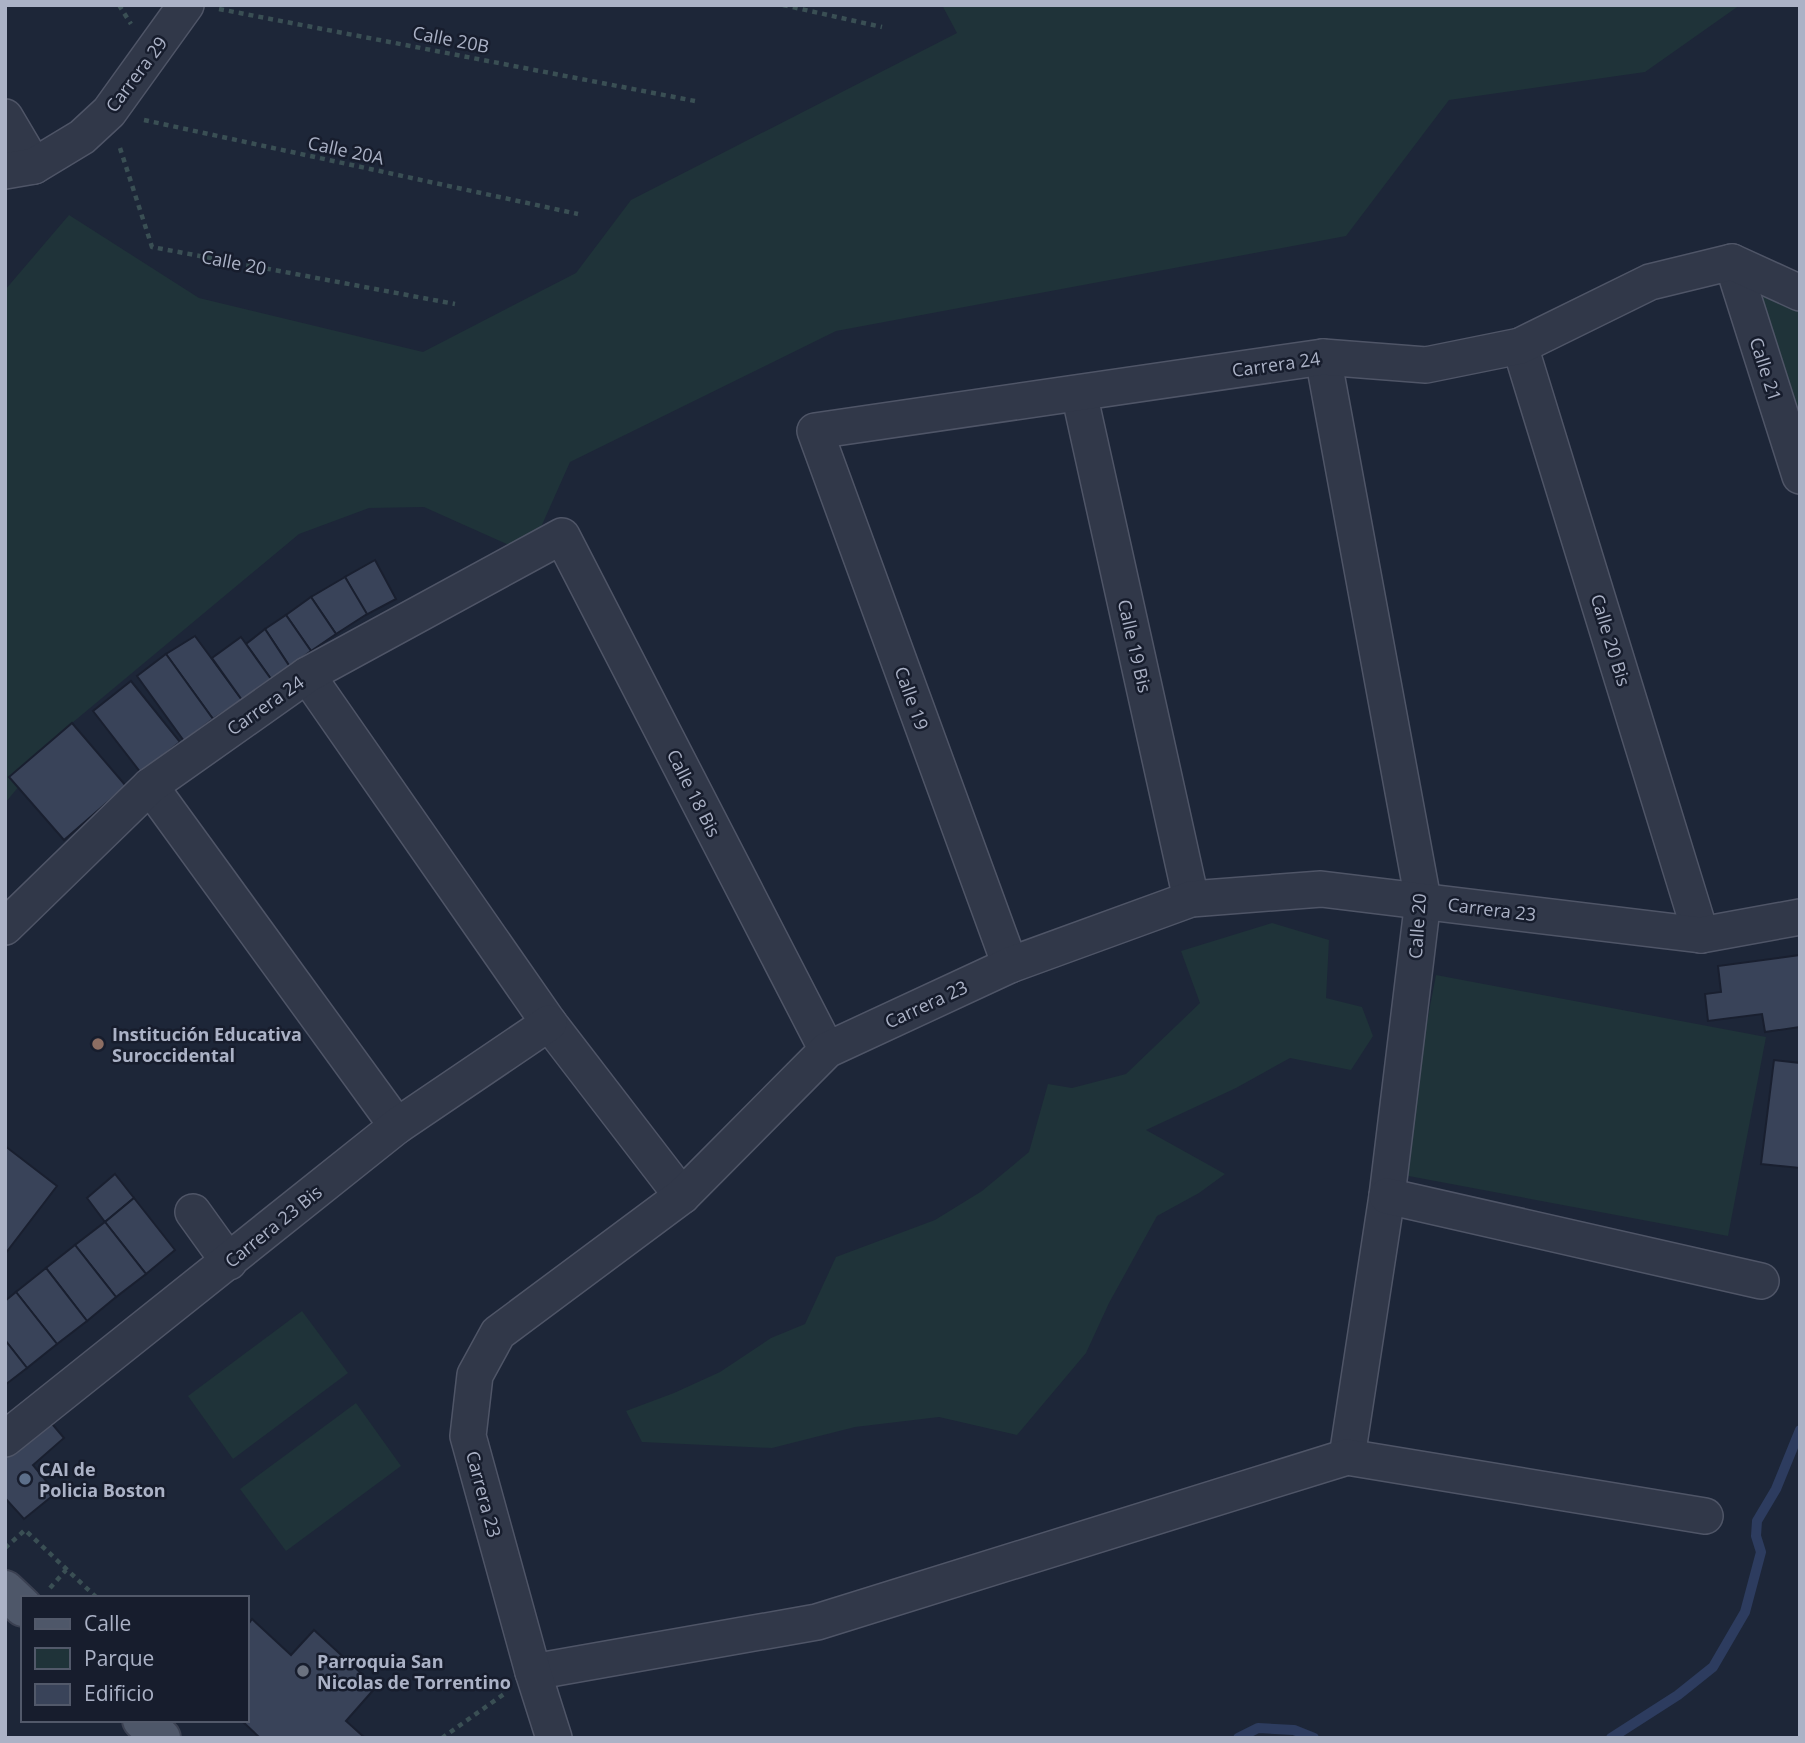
<svg xmlns="http://www.w3.org/2000/svg" width="1805" height="1743" viewBox="0 0 1805 1743" font-family="'Open Sans',sans-serif">
	<style>
		.green { fill: #1f3339 }
		.lines { fill: none; stroke-linecap: round; stroke-linejoin: round }
		.stream { stroke: #2d3c5f; stroke-width: 10 }
		.building { fill: #394359; stroke: #191f2f; stroke-width: 2 }
		.minor-casing { stroke: #4f5567; stroke-width: 38 }
		.primary-casing { stroke: #3b4152; stroke-width: 42 }
		.path { stroke: #3a4f54; stroke-width: 4.5; stroke-dasharray: 5 5; stroke-linecap: butt }
		.minor { stroke: #313849; stroke-width: 35 }
		.primary { stroke: #4e5769; stroke-width: 38 }
		.education-dot { fill: #8d6e63; stroke: #171d2d; stroke-width: 2.5 }
		.service-dot { fill: #5c6f8a; stroke: #171d2d; stroke-width: 2.5 }
		.worship-dot { fill: #6b7280; stroke: #171d2d; stroke-width: 2.5 }
		.labels { text-anchor: middle; dominant-baseline: central; stroke-width: 5; stroke-linejoin: round; paint-order: stroke }
		.street-label { font-size: 18px; fill: #abb2c6; stroke: #171d2d }
		.poi-label { font-size: 18px; font-weight: bold; fill: #abb2c6; stroke: #171d2d; text-anchor: start }
	</style>
	<rect width="100%" height="100%" fill="#1d2638"/>
	<g class="green">
		<path d="M 942,5 L 1740,5 L 1645,72 L 1449,100 L 1346,236 L 836,331 L 570,462 L 529,554 L 424,507 L 369,508 L 299,534 L 72,723 L 5,803 L 5,290 L 69,215 L 199,298 L 423,352 L 576,273 L 631,200 L 957,33 Z"/>
		<path d="M 1732,262 L 1800,293 L 1800,476 Z"/>
		<path d="M 1272,923 L 1329,940 L 1326,998 L 1362,1007 L 1373,1036 L 1351,1070 L 1290,1058 L 1236,1088 L 1146,1130 L 1225,1174 L 1199,1193 L 1157,1216 L 1109,1303 L 1086,1353 L 1017,1435 L 939,1417 L 855,1427 L 772,1448 L 642,1442 L 626,1411 L 674,1393 L 720,1372 L 771,1338 L 805,1324 L 836,1257 L 935,1220 L 982,1191 L 1029,1152 L 1048,1084 L 1072,1088 L 1126,1074 L 1200,1003 L 1181,951 Z"/>
		<path d="M 1436,975 L 1766,1037 L 1728,1236 L 1398,1174 Z"/>
		<path d="M 302,1311 L 348,1373 L 233,1459 L 188,1396 Z"/>
		<path d="M 356,1403 L 401,1466 L 286,1551 L 240,1489 Z"/>
	</g>
	<g class="lines">
		<g class="stream">
			<path d="M 1238,1738 L 1258,1728 L 1294,1730 L 1314,1738"/>
			<path d="M 1611,1738 L 1678,1695 L 1713,1667 L 1745,1612 L 1761,1552 L 1756,1536 L 1757,1521 L 1776,1489 L 1800,1430"/>
		</g>
	</g>
	<g class="building">
		<path d="M 375,560 L 396,599 L 366,615 L 345,577 Z"/>
		<path d="M 345,577 L 367,614 L 336,634 L 311,597 Z"/>
		<path d="M 311,597 L 336,634 L 311,651 L 286,615 Z"/>
		<path d="M 286,615 L 311,651 L 290,667 L 265,629 Z"/>
		<path d="M 265,629 L 290,667 L 271,679 L 246,644 Z"/>
		<path d="M 195,636 L 242,700 L 213,719 L 166,654 Z"/>
		<path d="M 241,637 L 271,679 L 242,700 L 212,658 Z"/>
		<path d="M 166,654 L 213,719 L 184,741 L 137,676 Z"/>
		<path d="M 131,681 L 180,742 L 141,773 L 93,711 Z"/>
		<path d="M 72,723 L 126,786 L 64,840 L 9,777 Z"/>
		<path d="M 1800,955 L 1800,1027 L 1765,1032 L 1762,1014 L 1708,1021 L 1705,994 L 1721,992 L 1718,966 Z"/>
		<path d="M 1774,1060 L 1800,1063 L 1800,1168 L 1761,1164 Z"/>
		<path d="M 5,1146 L 57,1186 L 5,1254 Z"/>
		<path d="M 115,1174 L 134,1198 L 105,1222 L 87,1198 Z"/>
		<path d="M 134,1198 L 175,1250 L 146,1274 L 105,1222 Z"/>
		<path d="M 105,1222 L 146,1274 L 116,1297 L 75,1245 Z"/>
		<path d="M 75,1245 L 116,1297 L 87,1321 L 46,1268 Z"/>
		<path d="M 46,1268 L 87,1321 L 57,1344 L 16,1292 Z"/>
		<path d="M 16,1292 L 57,1344 L 27,1368 L 5,1340 L 5,1301 Z"/>
		<path d="M 5,1340 L 27,1368 L 5,1385 Z"/>
		<path d="M 48,1419 L 64,1438 L 33,1465 L 56,1493 L 24,1519 L 5,1498 L 5,1455 Z"/>
		<path d="M 252,1619 L 291,1655 L 314,1630 L 376,1687 L 346,1721 L 365,1738 L 260,1738 L 241,1720 L 247,1720 L 247,1626 Z"/>
	</g>
	<g class="lines">
		<defs>
			<g id="minor">
				<path d="M 5,117 L 34,166"/>
				<path d="M 5,171 L 34,166 L 82,137 L 109,112 L 186,5"/>
				<path d="M 1732,262 L 1800,476"/>
				<path d="M 1520,346 L 1701,935"/>
				<path d="M 1323,357 L 1423,900 L 1387,1196 L 1347,1457"/>
				<path d="M 1079,393 L 1191,899"/>
				<path d="M 307,675 L 549,1023 L 682,1196"/>
				<path d="M 150,786 L 397,1126"/>
				<path d="M 5,927 L 150,786 L 307,675 L 562,536 L 827,1050"/>
				<path d="M 1010,965 L 815,431 L 1323,357 L 1426,365 L 1520,346 L 1650,282 L 1732,262 L 1800,293"/>
				<path d="M 1387,1196 L 1761,1281"/>
				<path d="M 193,1212 L 229,1262"/>
				<path d="M 5,1439 L 397,1126 L 549,1023"/>
				<path d="M 533,1672 L 817,1622 L 1347,1457 L 1705,1516"/>
				<path d="M 554,1738 L 533,1672 L 468,1436 L 475,1375 L 498,1333 L 682,1196 L 827,1050 L 1010,965 L 1191,899 L 1321,889 L 1701,935 L 1800,917"/>
			</g>
			<g id="primary">
				<path d="M 5,1590 L 23,1607"/>
				<path d="M 142,1720 L 161,1738"/>
			</g>
		</defs>
		<use href="#minor" class="minor-casing"/>
		<use href="#primary" class="primary-casing"/>
		<g class="path">
			<path d="M 119,5 L 131,24"/>
			<path d="M 783,5 L 882,27"/>
			<path d="M 219,9 L 695,101"/>
			<path d="M 144,120 L 578,214"/>
			<path d="M 120,148 L 152,247 L 455,304"/>
			<path d="M 5,1548 L 25,1530 L 97,1598"/>
			<path d="M 50,1588 L 66,1570"/>
			<path d="M 442,1738 L 504,1694"/>
		</g>
		<use href="#minor" class="minor"/>
		<use href="#primary" class="primary"/>
	</g>
	<circle class="education-dot" cx="98" cy="1044" r="7"/>
	<circle class="service-dot" cx="25" cy="1479" r="7"/>
	<circle class="worship-dot" cx="303" cy="1671" r="7"/>
	<g class="labels">
		<g class="street-label">
			<text transform="translate(451 39) rotate(11)">Calle 20B</text>
			<text transform="translate(136 74) rotate(-53)">Carrera 29</text>
			<text transform="translate(346 150) rotate(12)">Calle 20A</text>
			<text transform="translate(234 262) rotate(11)">Calle 20</text>
			<text transform="translate(1276 364) rotate(-8)">Carrera 24</text>
			<text transform="translate(1766 369) rotate(72)">Calle 21</text>
			<text transform="translate(1611 640) rotate(73)">Calle 20 Bis</text>
			<text transform="translate(1135 646) rotate(77)">Calle 19 Bis</text>
			<text transform="translate(912 698) rotate(70)">Calle 19</text>
			<text transform="translate(265 705) rotate(-35)">Carrera 24</text>
			<text transform="translate(694 793) rotate(63)">Calle 18 Bis</text>
			<text transform="translate(1492 909) rotate(7)">Carrera 23</text>
			<text transform="translate(1417 926) rotate(-86)">Calle 20</text>
			<text transform="translate(926 1004) rotate(-25)">Carrera 23</text>
			<text transform="translate(273 1226) rotate(-39)">Carrera 23 Bis</text>
			<text transform="translate(484 1494) rotate(75)">Carrera 23</text>
		</g>
		<g class="poi-label">
			<text x="112" y="1034">Institución Educativa<tspan x="112" dy="21">Suroccidental</tspan></text>
			<text x="39" y="1469">CAI de<tspan x="39" dy="21">Policia Boston</tspan></text>
			<text x="317" y="1661">Parroquia San<tspan x="317" dy="21">Nicolas de Torrentino</tspan></text>
		</g>
	</g>
	<rect width="1805" height="1743" fill="none" stroke="#abb2c6" stroke-width="14"/>
	<rect x="21" y="1596" width="228" height="126" fill="#171d2d" stroke="#52596a" stroke-width="2"/>
	<rect x="35" y="1619" width="35" height="10" fill="#4e5769" stroke="#52596a" stroke-width="2"/>
	<text x="84" y="1631" font-size="21" fill="#abb2c6">Calle</text>
	<rect x="35" y="1648" width="35" height="21" fill="#1f3339" stroke="#52596a" stroke-width="2"/>
	<text x="84" y="1666" font-size="21" fill="#abb2c6">Parque</text>
	<rect x="35" y="1684" width="35" height="21" fill="#394359" stroke="#52596a" stroke-width="2"/>
	<text x="84" y="1701" font-size="21" fill="#abb2c6">Edificio</text>
</svg>
